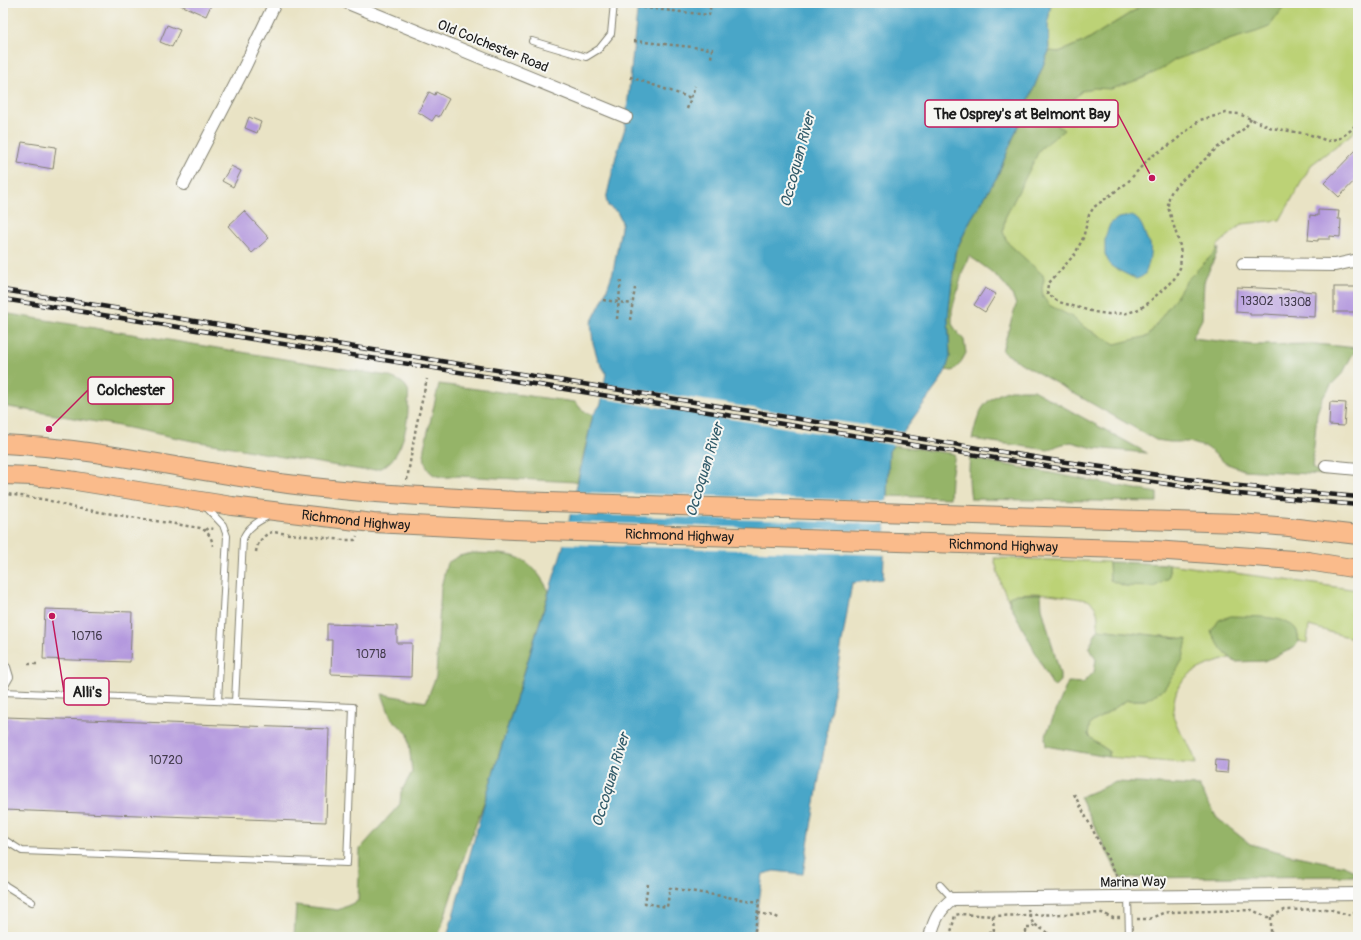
<svg xmlns="http://www.w3.org/2000/svg" width="1361" height="940" viewBox="0 0 1361 940" font-family="Pangolin,sans-serif">
	<style>
		.green { fill: #bcd276; stroke: #6c7749 }
		.forest { fill: #95b467; stroke: #586842 }
		.water { fill: #49a6c8; stroke: #326172 }
		.pier { fill: #e9e3c5 }
		.building { fill: #b499de }
		.lines { fill: none; stroke-linecap: round; stroke-linejoin: round }
		.service-casing { stroke: #828070; stroke-width: 8 }
		.minor-casing { stroke: #828070; stroke-width: 14 }
		.primary-casing { stroke: #828070; stroke-width: 20 }
		.path { stroke: #828070; stroke-width: 2.5; stroke-dasharray: 3 3; stroke-linecap: butt }
		.service { stroke: #fff; stroke-width: 6 }
		.minor { stroke: #fff; stroke-width: 12 }
		.primary { stroke: #fabb8b; stroke-width: 18 }
		.rail-casing { stroke: #1c1c1c; stroke-width: 4.5 }
		.rail { stroke: #f6f6f2; stroke-width: 3; stroke-dasharray: 9; stroke-linecap: butt }
		.labels { text-anchor: middle; dominant-baseline: central; stroke-width: 4; stroke-linejoin: round; paint-order: stroke }
		.number-label { font-size: 12px; fill: #423b4c }
		.street-label { font-size: 14px; fill: #1c1c1c; stroke: #f6f6f2 }
		.water-label { font-size: 15px; font-style: italic; fill: #305a69; stroke: #f6f6f2 }
		.leader { fill: none; stroke: #c2185b; stroke-width: 1.5 }
		.callout-dot { fill: #c2185b; stroke: #f6f6f2; stroke-width: 1.5 }
		.callout { fill: #f6f6f2; stroke: #c2185b; stroke-width: 1.5 }
		.callout-label { font-size: 15px; text-anchor: middle; font-weight: bold; fill: #1c1c1c }
	</style>
	<rect width="100%" height="100%" fill="#f6f6f2"/>
	<filter id="ink" filterUnits="userSpaceOnUse"><feTurbulence type="fractalNoise" baseFrequency=".025" numOctaves="2"/><feDisplacementMap in="SourceGraphic" scale="8" xChannelSelector="R" yChannelSelector="G"/><feConvolveMatrix kernelMatrix="1 2 1 2 8 2 1 2 1" color-interpolation-filters="sRGB"/></filter>
	<filter id="wash" filterUnits="userSpaceOnUse"><feTurbulence type="fractalNoise" baseFrequency=".012" numOctaves="4" result="noise"/><feDisplacementMap in="SourceGraphic" scale="16" xChannelSelector="R" yChannelSelector="G"/><feGaussianBlur stdDeviation="0.9" result="paint"/><feColorMatrix in="noise" values="0 0 0 0 0 0 0 0 0 0 0 0 0 0 0 0 0 1.4 0 .05"/><feComposite in="paint" operator="in"/></filter>
	<g filter="url(#wash)">
		<rect width="100%" height="100%" fill="#e9e3c5"/>
		<g class="green">
			<path d="M 1051,3 L 1143,3 L 1137,9 L 1085,41 L 1059,52 L 1049,51 L 1048,22 Z"/>
			<path d="M 1199,3 L 1358,3 L 1358,127 L 1353,133 L 1311,165 L 1280,220 L 1242,224 L 1218,245 L 1198,297 L 1116,361 L 1055,352 L 989,250 L 1035,105 Z"/>
			<path d="M 994,558 L 1109,562 L 1110,580 L 1169,578 L 1169,564 L 1358,590 L 1358,639 L 1340,635 L 1309,626 L 1307,643 L 1299,641 L 1297,631 L 1222,650 L 1230,658 C 1205,666 1178,671 1174,702 C 1173,710 1172,716 1176,723 C 1182,739 1193,746 1196,764 L 1108,757 L 1109,751 L 1095,742 L 1088,735 L 1089,724 L 1127,700 L 1145,700 L 1187,639 L 1098,629 C 1098,617 1099,607 1088,600 C 1065,597 1031,588 1009,597 L 1010,604 L 1001,584 Z"/>
		</g>
		<g class="forest">
			<path d="M 1143,3 L 1287,3 L 1269,27 L 1256,32 L 1232,39 L 1175,60 L 1160,70 L 1141,79 L 1111,89 L 1093,88 L 1082,91 L 1068,104 L 1058,119 L 1057,125 L 1064,130 L 1040,149 L 1005,218 L 1003,232 L 1008,243 L 1043,275 L 1044,280 L 1042,288 L 1043,297 L 1049,305 L 1072,317 L 1084,327 L 1115,344 L 1148,336 L 1178,294 L 1187,280 L 1219,248 L 1204,282 L 1202,319 L 1192,338 L 1254,345 L 1315,344 L 1358,348 L 1351,357 L 1343,373 L 1331,385 L 1322,399 L 1317,413 L 1312,468 L 1325,475 L 1244,470 L 1225,463 L 1208,448 L 1189,442 L 1170,442 L 1156,440 L 1024,365 L 1002,351 L 1016,305 C 1010,283 987,268 969,256 L 963,271 L 952,310 L 952,324 L 958,333 L 964,340 L 966,353 L 960,364 L 953,371 L 946,370 L 950,355 L 948,318 L 955,253 L 971,219 L 997,177 L 1049,51 L 1059,52 L 1085,41 L 1137,9 Z"/>
			<path d="M 3,313 L 388,376 C 396,380 404,381 408,390 C 409,393 408,399 408,402 C 409,421 403,453 386,465 C 378,470 371,470 362,470 L 277,456 L 232,447 L 193,441 L 114,425 L 3,406 Z"/>
			<path d="M 439,384 L 575,402 L 583,411 L 593,415 L 577,482 L 458,476 C 453,476 446,478 442,477 C 425,475 424,461 424,448 Z"/>
			<path d="M 1010,390 L 1033,390 L 1147,453 L 1094,448 L 1071,442 L 1059,445 L 1048,450 L 972,439 C 979,412 980,400 1010,390 Z"/>
			<path d="M 893,445 L 955,454 L 951,478 L 950,498 L 887,496 L 889,451 Z"/>
			<path d="M 970,458 L 1157,493 L 1157,502 L 971,499 C 969,485 968,473 970,458 Z"/>
			<path d="M 473,553 C 514,555 527,551 549,591 L 486,797 L 460,868 L 438,937 L 294,937 L 296,905 L 338,910 L 358,901 L 360,849 L 400,804 L 401,792 L 412,772 L 408,734 L 391,718 L 382,694 L 426,702 L 436,676 L 441,587 L 447,563 L 459,556 Z"/>
			<path d="M 1109,562 L 1169,564 L 1169,578 L 1154,587 L 1125,586 L 1110,580 Z"/>
			<path d="M 1017,594 L 1041,594 L 1042,608 L 1060,674 L 1060,681 L 1056,685 L 1053,686 L 1010,604 L 1009,597 Z"/>
			<path d="M 1231,616 C 1247,617 1289,614 1297,631 C 1298,634 1298,638 1299,641 L 1294,648 L 1265,661 L 1235,662 L 1222,650 L 1211,632 L 1219,620 Z"/>
			<path d="M 1098,629 L 1187,639 L 1183,659 L 1175,673 L 1163,690 L 1145,700 L 1127,700 L 1090,724 L 1088,735 L 1095,742 L 1109,751 L 1108,757 L 1046,746 L 1045,737 L 1068,682 L 1083,683 L 1094,672 L 1096,659 L 1089,647 Z"/>
			<path d="M 1116,782 L 1199,786 L 1217,818 L 1250,844 L 1287,854 L 1344,866 L 1358,873 L 1358,876 L 1120,878 L 1080,797 Z"/>
		</g>
		<g class="water">
			<path d="M 638,3 L 1051,3 L 1048,22 L 1049,51 L 997,177 L 971,219 L 955,253 L 948,318 L 950,357 L 946,370 L 939,383 L 889,451 L 883,579 L 852,583 L 803,874 L 774,871 L 763,874 L 754,937 L 447,937 L 486,797 L 563,547 L 593,415 L 601,404 L 606,373 L 598,360 L 593,343 L 591,323 L 604,297 L 613,272 L 622,222 L 617,212 L 608,206 L 606,199 L 610,182 L 616,156 L 625,128 Z"/>
			<path d="M 1132,216 C 1142,220 1143,230 1147,239 C 1148,241 1150,242 1150,244 C 1152,249 1148,271 1144,275 C 1142,277 1139,278 1136,279 L 1114,268 L 1110,265 L 1105,254 L 1105,238 L 1107,232 L 1110,224 L 1118,218 Z"/>
		</g>
		<g class="pier">
			<path d="M 602,384 L 905,432 L 895,445 L 600,398 Z"/>
			<path d="M 573,492 L 889,501 L 888,524 L 568,514 Z"/>
			<path d="M 566,522 L 887,532 L 887,555 L 561,544 Z"/>
		</g>
		<g id="blocks">
			<g class="building">
				<path d="M 176,3 L 212,3 L 206,16 Z"/>
				<path d="M 167,25 L 180,30 L 172,47 L 160,42 Z"/>
				<path d="M 429,92 L 435,95 L 436,92 L 449,99 L 439,117 L 436,115 L 432,121 L 418,112 Z"/>
				<path d="M 249,117 L 261,122 L 257,133 L 245,128 Z"/>
				<path d="M 22,142 L 56,147 L 53,169 L 18,163 Z"/>
				<path d="M 1358,148 L 1358,177 L 1339,197 L 1324,183 Z"/>
				<path d="M 231,166 L 241,171 L 233,187 L 222,181 Z"/>
				<path d="M 1318,210 L 1339,211 L 1338,219 L 1341,219 L 1340,237 L 1330,236 L 1330,239 L 1318,239 L 1318,241 L 1308,240 L 1310,215 L 1318,216 Z"/>
				<path d="M 244,211 L 269,238 L 252,253 L 228,226 Z"/>
				<path d="M 1237,287 L 1302,290 L 1302,291 L 1316,292 L 1315,317 L 1264,314 L 1263,315 L 1250,315 L 1250,313 L 1236,312 Z"/>
				<rect x="1334" y="287" width="24" height="25"/>
				<path d="M 985,288 L 996,294 L 985,312 L 974,305 Z"/>
				<path d="M 1330,402 L 1346,403 L 1344,426 L 1329,425 Z"/>
				<path d="M 45,609 L 132,612 L 130,662 L 43,659 Z"/>
				<path d="M 327,624 L 397,626 L 397,643 L 412,643 L 411,677 L 331,674 L 332,640 L 327,640 Z"/>
				<path d="M 6,717 L 329,729 L 326,822 L 3,810 Z"/>
				<path d="M 1216,760 L 1228,761 L 1227,773 L 1215,772 Z"/>
			</g>
		</g>
	</g>
	<g filter="url(#ink)">
		<use href="#blocks" fill-opacity="0" stroke="#828070" stroke-width="1"/>
		<g class="lines">
			<defs>
				<g id="service">
					<path d="M 532,41 L 586,57 L 599,49 L 611,34 L 614,3"/>
					<path d="M 205,506 L 223,525 L 227,536 L 218,701"/>
					<path d="M 3,663 L 7,667 L 10,677 L 3,689"/>
					<path d="M 3,692 L 353,707 L 347,863 L 22,851 L 3,839"/>
					<path d="M 235,702 L 243,539 C 247,527 259,521 270,515"/>
					<path d="M 3,884 L 32,902"/>
					<path d="M 940,885 L 953,899"/>
					<path d="M 1128,897 L 1129,937"/>
				</g>
				<g id="minor">
					<path d="M 348,3 L 626,117"/>
					<path d="M 184,184 L 245,66 L 275,3"/>
					<path d="M 1243,264 L 1335,265 L 1358,260"/>
					<path d="M 1326,466 L 1358,469"/>
					<path d="M 930,937 C 934,921 939,909 953,899 L 1358,894"/>
				</g>
				<g id="primary">
					<path d="M 3,444 C 99,448 193,472 288,484 C 363,494 439,497 515,501 L 1239,523 L 1289,527 L 1358,535"/>
					<path id="s1" d="M 3,475 L 33,476 L 76,481 L 232,506 L 373,523 L 513,530 L 1154,550 L 1308,561 L 1358,569"/>
				</g>
			</defs>
			<use href="#service" class="service-casing"/>
			<use href="#minor" class="minor-casing"/>
			<use href="#primary" class="primary-casing"/>
			<g class="path">
				<path d="M 637,7 L 709,15 L 711,3"/>
				<path d="M 634,41 L 712,49 L 711,59"/>
				<path d="M 630,77 L 691,98"/>
				<path d="M 687,109 L 695,86"/>
				<path d="M 1251,119 L 1245,128 L 1217,148 L 1176,186 C 1170,192 1168,198 1168,207 L 1180,246 L 1181,256 L 1180,268 L 1174,279 L 1147,304 L 1139,309 L 1128,313 L 1108,314 L 1094,312 L 1059,302 L 1049,295 L 1047,292 L 1048,284 L 1075,254 L 1083,238 L 1089,215 L 1094,207 L 1127,183 L 1149,158 L 1171,144 L 1200,120 L 1226,113 L 1239,114 L 1272,128 L 1308,134 L 1328,141 L 1340,138 L 1351,130 L 1358,122"/>
				<path d="M 603,300 L 633,304"/>
				<path d="M 617,319 L 621,279"/>
				<path d="M 630,320 L 635,288"/>
				<path d="M 407,480 L 416,427 L 427,379"/>
				<path d="M 3,496 L 7,494 L 28,497 L 47,500 L 75,508 L 200,528 C 208,531 212,538 213,546"/>
				<path d="M 205,530 L 208,528 L 214,529"/>
				<path d="M 256,552 C 257,543 263,535 272,532 L 344,540 L 355,540 L 357,536"/>
				<path d="M 28,664 L 39,664"/>
				<path d="M 1074,794 L 1122,886"/>
				<path d="M 648,884 L 645,903 L 667,907 L 670,888 L 759,902"/>
				<path d="M 1028,909 C 1031,925 1034,924 1047,932 L 1048,937"/>
				<path d="M 758,913 L 774,916 L 781,919"/>
				<path d="M 1271,917 L 1271,934"/>
				<path d="M 1137,919 L 1149,919 L 1163,913 L 1170,912 L 1252,910 L 1267,917 L 1271,917 L 1280,912 L 1285,910 L 1329,909 L 1349,915 L 1358,911"/>
				<path d="M 989,932 L 994,932 L 993,916"/>
				<path d="M 754,937 L 760,896"/>
				<path d="M 950,937 L 955,915 L 960,914 L 993,916 L 1102,913 L 1113,918 L 1120,918"/>
				<path d="M 1022,937 L 1026,934 L 1026,928 L 1032,928 L 1034,925"/>
			</g>
			<use href="#service" class="service"/>
			<use href="#minor" class="minor"/>
			<use href="#primary" class="primary"/>
			<defs>
				<g id="rail">
					<path d="M 3,290 L 1052,460 L 1230,485 L 1358,497"/>
					<path d="M 3,299 L 1051,467 L 1228,493 L 1358,505"/>
				</g>
			</defs>
			<use href="#rail" class="rail-casing"/>
			<use href="#rail" class="rail"/>
		</g>
	</g>
	<g class="labels">
		<g class="number-label">
			<text x="1257" y="301">13302</text>
			<text x="1295" y="302">13308</text>
			<text x="87" y="636">10716</text>
			<text x="371" y="654">10718</text>
			<text x="166" y="760">10720</text>
		</g>
		<g class="street-label">
			<text transform="translate(493 46) rotate(22)">Old Colchester Road</text>
			<text stroke="none"><textPath href="#s1" startOffset="356">Richmond Highway</textPath></text>
			<text stroke="none"><textPath href="#s1" startOffset="680">Richmond Highway</textPath></text>
			<text stroke="none"><textPath href="#s1" startOffset="1004">Richmond Highway</textPath></text>
			<text transform="translate(1133 882) rotate(-1)">Marina Way</text>
		</g>
		<g class="water-label">
			<text transform="translate(798 160) rotate(-75)">Occoquan River</text>
			<text transform="translate(705 470) rotate(-73)">Occoquan River</text>
			<text transform="translate(611 780) rotate(-73)">Occoquan River</text>
		</g>
	</g>
	<path class="leader" d="M1152 178L1118 114M49 429L88 390M52 616L64 692"/>
	<g class="callout-dot">
		<circle cx="1152" cy="178" r="4"/>
		<circle cx="49" cy="429" r="4"/>
		<circle cx="52" cy="616" r="4"/>
	</g>
	<g class="callout">
		<rect x="925" y="100" width="193" height="27" rx="4"/>
		<rect x="88" y="377" width="85" height="27" rx="4"/>
		<rect x="64" y="678" width="45" height="27" rx="4"/>
	</g>
	<g class="callout-label">
		<text x="1022" y="119">The Osprey's at Belmont Bay</text>
		<text x="131" y="395">Colchester</text>
		<text x="87" y="697">Alli's</text>
	</g>
	<rect width="1361" height="940" fill="none" stroke="#f6f6f2" stroke-width="16"/>
</svg>
